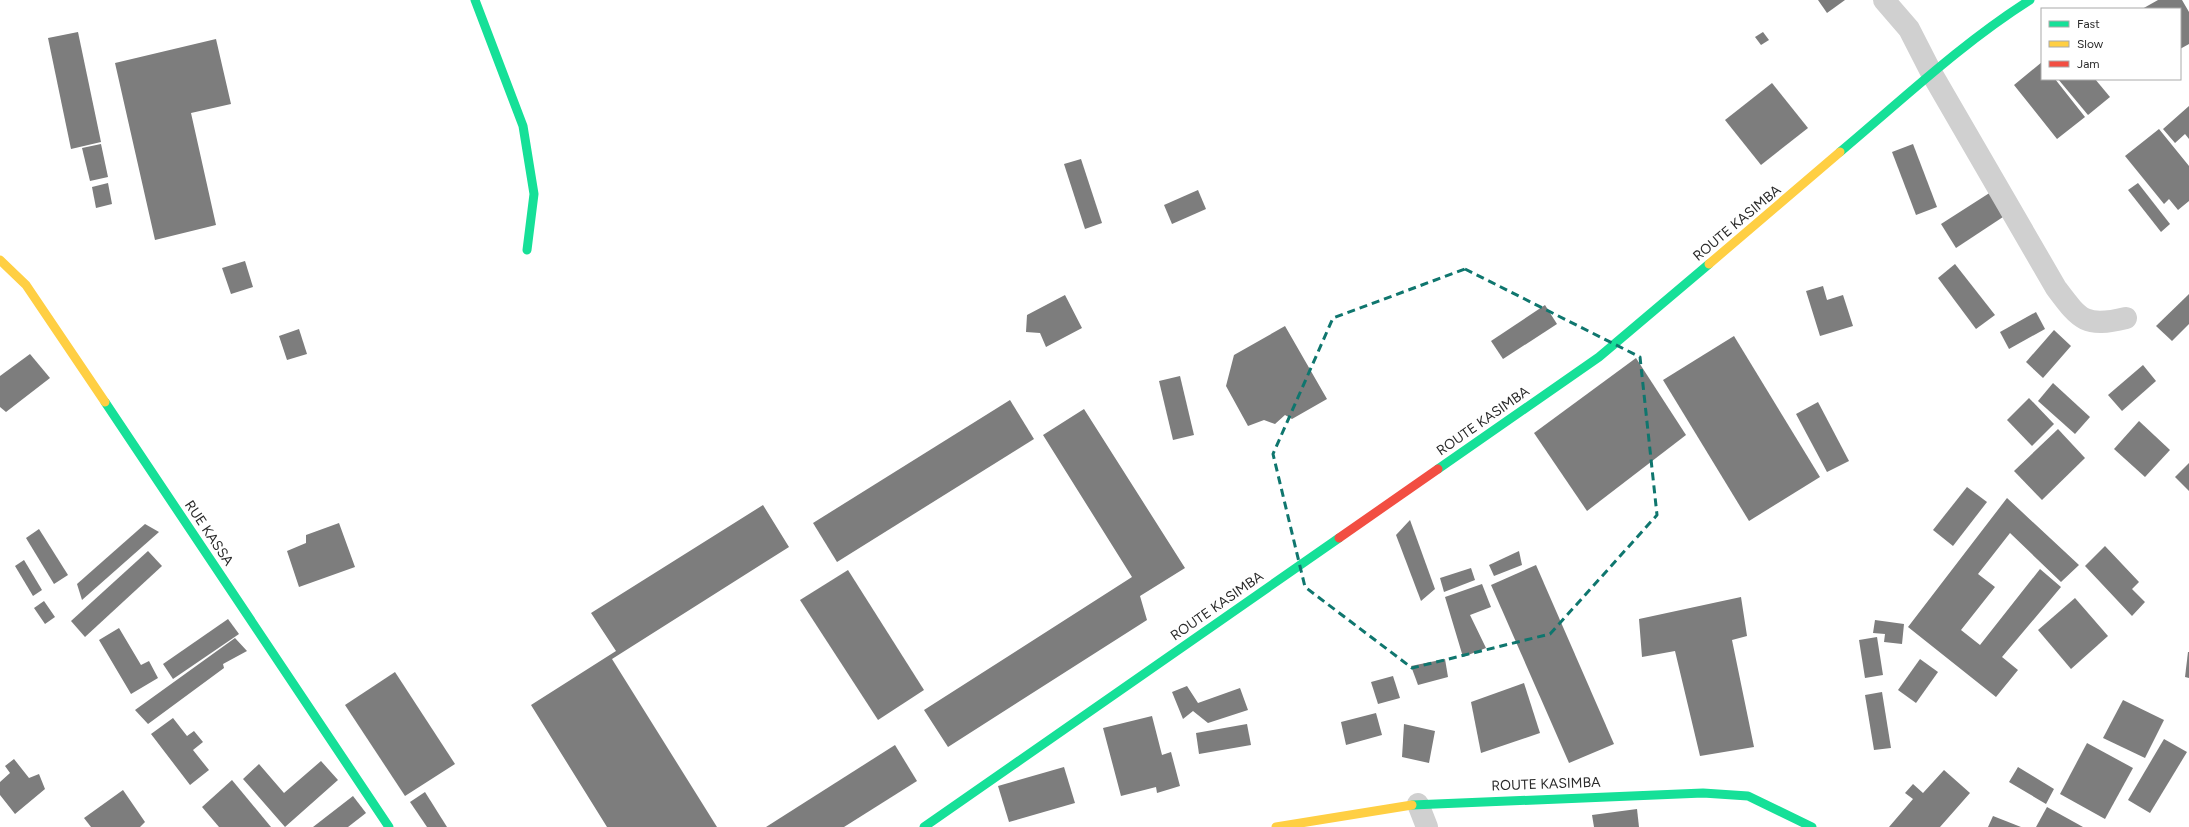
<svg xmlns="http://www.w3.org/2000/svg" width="2189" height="827" viewBox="0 0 2189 827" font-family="Figtree,sans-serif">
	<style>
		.building { fill: #7d7d7d }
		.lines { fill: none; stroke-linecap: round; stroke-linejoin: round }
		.street { stroke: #d0d0d0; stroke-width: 22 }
		.fast { stroke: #16e098; stroke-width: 9 }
		.slow { stroke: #ffcf43; stroke-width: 9 }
		.jam { stroke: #f24e42; stroke-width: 9 }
		.marked { fill: none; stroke: #0f766e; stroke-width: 3; stroke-dasharray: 8 5; stroke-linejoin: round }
		.labels { text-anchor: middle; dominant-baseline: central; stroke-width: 4; stroke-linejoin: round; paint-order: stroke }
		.street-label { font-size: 14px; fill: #2b2b2b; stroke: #fff }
	</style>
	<rect width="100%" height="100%" fill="#fff"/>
	<g class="building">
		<path d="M 1818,0 L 1845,0 L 1827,13 Z"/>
		<path d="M 2158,0 L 2182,0 L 2189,12 L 2189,44 L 2180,49 L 2180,9 L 2142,9 Z"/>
		<path d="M 78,32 L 101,142 L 71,149 L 48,38 Z"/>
		<path d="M 1763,32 L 1769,40 L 1761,45 L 1755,37 Z"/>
		<path d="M 216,39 L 231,104 L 191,113 L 216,225 L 155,240 L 115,63 Z"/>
		<path d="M 2042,62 L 2042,79 L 2055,79 L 2085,117 L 2057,139 L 2014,85 Z"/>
		<path d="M 2058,79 L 2095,79 L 2110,97 L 2088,115 Z"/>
		<path d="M 1772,83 L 1808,128 L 1761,165 L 1725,120 Z"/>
		<path d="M 2189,106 L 2189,139 L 2185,134 L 2175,143 L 2163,129 Z"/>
		<path d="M 2159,129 L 2189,166 L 2189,201 L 2178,210 L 2169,199 L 2164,204 L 2125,156 Z"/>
		<path d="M 101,144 L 108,177 L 90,181 L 82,148 Z"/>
		<path d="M 1913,144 L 1937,207 L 1916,215 L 1892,152 Z"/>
		<path d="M 1081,159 L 1102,223 L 1085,229 L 1064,164 Z"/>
		<path d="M 108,183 L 112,204 L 96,208 L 92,187 Z"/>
		<path d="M 2138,183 L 2170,224 L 2161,232 L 2128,190 Z"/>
		<path d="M 1198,190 L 1206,209 L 1172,224 L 1164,205 Z"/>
		<path d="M 1991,192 L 2006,215 L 1956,248 L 1941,224 Z"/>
		<path d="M 245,261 L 253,287 L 231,294 L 222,268 Z"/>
		<path d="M 1955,264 L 1995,315 L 1976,329 L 1938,278 Z"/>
		<path d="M 1823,286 L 1827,300 L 1843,295 L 1853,326 L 1820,336 L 1806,291 Z"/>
		<path d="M 2189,294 L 2189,324 L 2172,341 L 2156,326 Z"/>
		<path d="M 1065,295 L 1082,328 L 1046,347 L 1040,333 L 1026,332 L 1027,315 Z"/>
		<path d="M 1545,305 L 1557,324 L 1503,359 L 1491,341 Z"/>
		<path d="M 2036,312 L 2045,329 L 2009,349 L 2000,332 Z"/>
		<path d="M 1285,326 L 1327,399 L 1292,419 L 1285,415 L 1275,424 L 1264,420 L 1248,426 L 1226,386 L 1234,355 Z"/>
		<path d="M 299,329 L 307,354 L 287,360 L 279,336 Z"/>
		<path d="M 2054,330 L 2071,346 L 2043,378 L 2026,362 Z"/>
		<path d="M 1734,336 L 1820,477 L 1749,521 L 1663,380 Z"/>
		<path d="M 30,354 L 50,378 L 6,412 L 0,407 L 0,376 Z"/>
		<path d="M 1636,358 L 1686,435 L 1587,511 L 1534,433 Z"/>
		<path d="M 2143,365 L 2156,381 L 2122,411 L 2108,395 Z"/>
		<path d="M 1180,376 L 1194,435 L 1173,440 L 1159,381 Z"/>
		<path d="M 2053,383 L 2090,417 L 2075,434 L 2038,401 Z"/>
		<path d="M 2029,398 L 2054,424 L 2032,446 L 2007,420 Z"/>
		<path d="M 1010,400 L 1034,439 L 837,562 L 813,523 Z"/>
		<path d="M 1818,402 L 1849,461 L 1827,472 L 1796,414 Z"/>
		<path d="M 1084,409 L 1185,568 L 1140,596 L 1147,620 L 948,747 L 924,710 L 1132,577 L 1043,435 Z"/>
		<path d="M 2139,421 L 2170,450 L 2145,477 L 2114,449 Z"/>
		<path d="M 2058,429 L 2085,458 L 2042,500 L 2014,471 Z"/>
		<path d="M 2189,463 L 2189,491 L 2175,477 Z"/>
		<path d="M 1967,487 L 1987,502 L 1953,546 L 1933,530 Z"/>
		<path d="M 2007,498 L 2079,565 L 2061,582 L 2010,533 L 1978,574 L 1995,587 L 1961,630 L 1980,645 L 2040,569 L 2061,587 L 2002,657 L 2018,670 L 1996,697 L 1908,627 Z"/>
		<path d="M 763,505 L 789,547 L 612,659 L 717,827 L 607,827 L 531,705 L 616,651 L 591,613 Z"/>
		<path d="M 1410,520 L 1435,589 L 1421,601 L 1396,535 Z"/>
		<path d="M 339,523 L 355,567 L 299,587 L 287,551 L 306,543 L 306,535 Z"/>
		<path d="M 145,524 L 159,532 L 82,600 L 77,584 Z"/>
		<path d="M 39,529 L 68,575 L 54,584 L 26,538 Z"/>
		<path d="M 2105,546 L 2139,582 L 2132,589 L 2145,602 L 2132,616 L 2085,566 Z"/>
		<path d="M 148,551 L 162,566 L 85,637 L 71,621 Z"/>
		<path d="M 1519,551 L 1522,565 L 1494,576 L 1489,565 Z"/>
		<path d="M 24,560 L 42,590 L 33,596 L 15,566 Z"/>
		<path d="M 1536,565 L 1614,744 L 1569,763 L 1491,585 Z"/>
		<path d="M 1471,568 L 1475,580 L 1444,592 L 1440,578 Z"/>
		<path d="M 848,570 L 924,690 L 878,720 L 800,600 Z"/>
		<path d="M 1482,584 L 1491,607 L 1470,615 L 1486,648 L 1463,657 L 1445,597 Z"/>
		<path d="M 1741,597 L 1747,636 L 1732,640 L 1754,747 L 1700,756 L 1675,651 L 1642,657 L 1639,619 Z"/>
		<path d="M 2075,598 L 2108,636 L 2071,669 L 2038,630 Z"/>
		<path d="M 44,601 L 55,617 L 45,624 L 34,608 Z"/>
		<path d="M 228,619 L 239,634 L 173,679 L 163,664 Z"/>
		<path d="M 1875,620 L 1904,624 L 1902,644 L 1884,642 L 1885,634 L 1873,633 Z"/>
		<path d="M 119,628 L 141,665 L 149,661 L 158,678 L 131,694 L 99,640 Z"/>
		<path d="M 1877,637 L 1883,675 L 1865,678 L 1859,640 Z"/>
		<path d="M 235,638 L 247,651 L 223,664 L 224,668 L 148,724 L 135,710 Z"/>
		<path d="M 2188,652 L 2189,652 L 2189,678 L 2185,677 Z"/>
		<path d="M 1445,659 L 1448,677 L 1418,685 L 1411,666 Z"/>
		<path d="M 1920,659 L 1938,672 L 1916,703 L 1898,690 Z"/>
		<path d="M 395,672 L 455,764 L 405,796 L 345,705 Z"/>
		<path d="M 1393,676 L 1400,698 L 1378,704 L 1371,682 Z"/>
		<path d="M 1524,683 L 1540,733 L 1481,753 L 1471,702 Z"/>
		<path d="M 1187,686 L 1198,703 L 1240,688 L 1248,710 L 1208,723 L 1193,711 L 1183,719 L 1172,692 Z"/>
		<path d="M 1882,692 L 1891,748 L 1874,750 L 1865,695 Z"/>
		<path d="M 2123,700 L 2164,720 L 2145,758 L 2103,738 Z"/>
		<path d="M 1376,713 L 1382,735 L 1346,745 L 1341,722 Z"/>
		<path d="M 1152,716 L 1162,755 L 1171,752 L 1180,786 L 1157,793 L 1156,787 L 1121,796 L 1103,728 Z"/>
		<path d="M 173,718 L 187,736 L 194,731 L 203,742 L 193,750 L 209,770 L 190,785 L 151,734 Z"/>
		<path d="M 1247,724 L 1251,745 L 1199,754 L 1196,733 Z"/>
		<path d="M 1404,724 L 1435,731 L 1429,763 L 1402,757 Z"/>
		<path d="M 2164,739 L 2187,752 L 2150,813 L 2128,800 Z"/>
		<path d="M 2087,743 L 2133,768 L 2105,819 L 2060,794 Z"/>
		<path d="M 895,745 L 917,781 L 844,827 L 766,827 Z"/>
		<path d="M 14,759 L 29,778 L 39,774 L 45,789 L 15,814 L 0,795 L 0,782 L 10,773 L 5,766 Z"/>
		<path d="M 321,761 L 338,780 L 285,827 L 243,779 L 259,764 L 284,793 Z"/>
		<path d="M 1064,767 L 1075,803 L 1009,822 L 998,786 Z"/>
		<path d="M 2018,767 L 2054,789 L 2046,804 L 2009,782 Z"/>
		<path d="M 1944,770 L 1970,793 L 1940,827 L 1889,827 L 1913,799 L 1905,793 L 1913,784 L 1923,793 Z"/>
		<path d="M 232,780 L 271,827 L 219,827 L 202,807 Z"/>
		<path d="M 123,790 L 145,822 L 140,827 L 91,827 L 84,818 Z"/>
		<path d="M 425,792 L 447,827 L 427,827 L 410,802 Z"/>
		<path d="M 353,796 L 366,813 L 348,827 L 313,827 Z"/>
		<path d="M 2047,807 L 2083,827 L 2036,827 Z"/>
		<path d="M 1637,809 L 1639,827 L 1594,827 L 1592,815 Z"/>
		<path d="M 1993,816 L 2021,827 L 1988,827 Z"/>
	</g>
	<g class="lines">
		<g class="street">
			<path d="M 1884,0 L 1909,29 L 1932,74 L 2056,288 C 2080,320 2085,328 2126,318"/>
			<path d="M 1418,804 L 1427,827"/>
		</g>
		<g class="fast">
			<path d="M 475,0 L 523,126 L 534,194 L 527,250"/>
			<path d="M 1840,152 C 1902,100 1962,43 2030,0"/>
			<path d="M 105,402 L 389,827"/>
			<path d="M 1438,469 L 1599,357 L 1709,264"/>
			<path d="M 1412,805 L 1703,793 L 1748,796 L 1812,827"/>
			<path d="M 924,827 L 1339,538"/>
		</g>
		<g class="slow">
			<path d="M 0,260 L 26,285 L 105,402"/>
			<path d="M 1709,264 L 1840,152"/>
			<path d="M 1276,827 L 1412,805"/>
		</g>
		<path class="jam" d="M 1339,538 L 1438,469"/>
	</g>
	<path class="marked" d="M 1465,269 L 1640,357 L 1657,515 L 1550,634 L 1412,668 L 1305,587 L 1273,454 L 1333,318 Z"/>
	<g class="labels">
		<g class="street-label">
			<text transform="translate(1737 223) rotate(-40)">ROUTE KASIMBA</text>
			<text transform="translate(1483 421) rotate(-35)">ROUTE KASIMBA</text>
			<text transform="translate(209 533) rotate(56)">RUE KASSA</text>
			<text transform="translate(1217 606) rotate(-35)">ROUTE KASIMBA</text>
			<text transform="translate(1546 784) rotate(-2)">ROUTE KASIMBA</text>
		</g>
	</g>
	<rect x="2041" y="8" width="140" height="72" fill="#ffffff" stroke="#aaaaaa"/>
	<rect x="2049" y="21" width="20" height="6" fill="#16e098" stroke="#aaaaaa"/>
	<text x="2077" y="28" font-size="12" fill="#2b2b2b">Fast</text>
	<rect x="2049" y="41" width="20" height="6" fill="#ffcf43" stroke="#aaaaaa"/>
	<text x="2077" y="48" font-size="12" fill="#2b2b2b">Slow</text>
	<rect x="2049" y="61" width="20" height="6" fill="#f24e42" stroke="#aaaaaa"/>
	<text x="2077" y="68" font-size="12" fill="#2b2b2b">Jam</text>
</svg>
